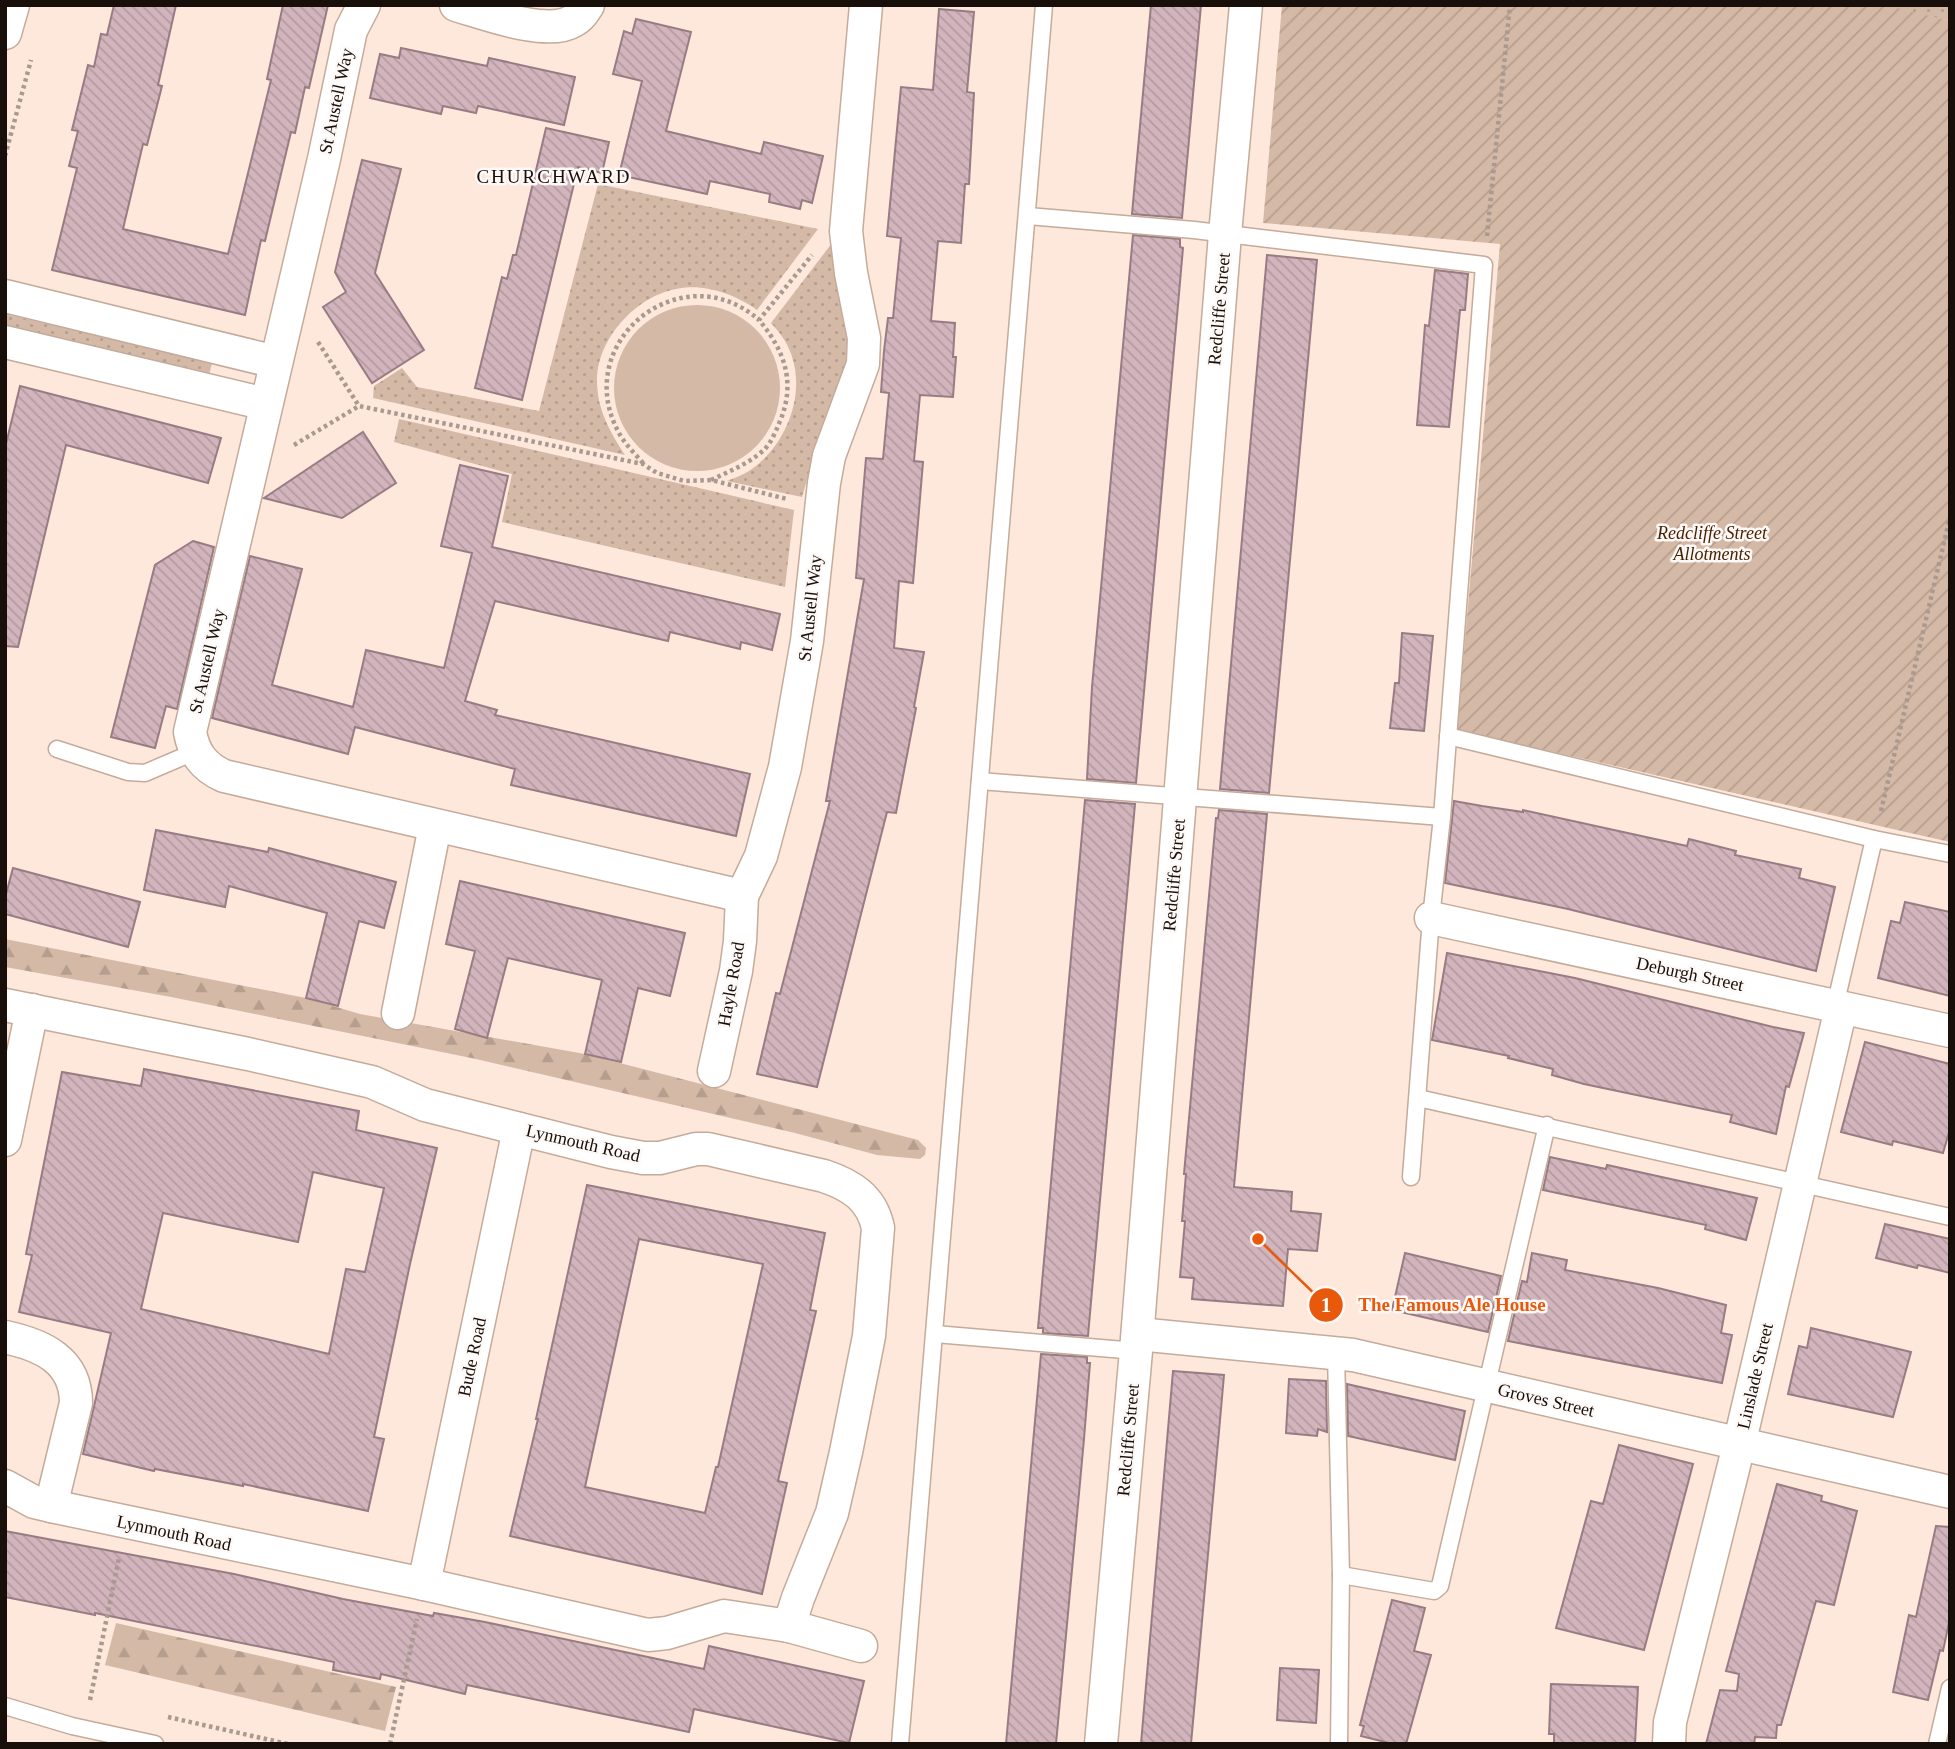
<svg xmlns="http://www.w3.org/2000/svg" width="1955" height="1749" viewBox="0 0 1955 1749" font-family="'Times New Roman',serif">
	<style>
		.grass { fill: url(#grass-dots) }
		.forest { fill: url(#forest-firs) }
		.park { fill: #d5b9a7 }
		.garden { fill: url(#garden-furrows) }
		.building { fill: url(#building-back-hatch); stroke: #987c84; stroke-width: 2; fill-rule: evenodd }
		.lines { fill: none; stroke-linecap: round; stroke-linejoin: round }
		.service-casing { stroke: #c4ab9b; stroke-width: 19 }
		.minor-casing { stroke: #c4ab9b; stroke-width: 35 }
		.path { stroke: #a9998f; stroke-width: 4.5; stroke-dasharray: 3.5 3.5; stroke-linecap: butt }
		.service { stroke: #fff; stroke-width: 16 }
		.minor { stroke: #fff; stroke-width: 32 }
		.labels { text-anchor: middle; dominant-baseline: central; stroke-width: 5; stroke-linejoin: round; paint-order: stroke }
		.street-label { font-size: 18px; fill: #180f0a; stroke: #fef9f6 }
		.park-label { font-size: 18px; font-style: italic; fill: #461f00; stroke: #fef9f6 }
		.neighbourhood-label { font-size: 19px; letter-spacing: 2px; fill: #180f0a; stroke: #fef9f6 }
		.leader { fill: none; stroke: #e8590c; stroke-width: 2.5 }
		.callout-dot { fill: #e8590c; stroke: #fef9f6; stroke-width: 2.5 }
		.mark-label { font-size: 21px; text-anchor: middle; font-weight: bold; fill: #fff }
		.callout-label { font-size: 19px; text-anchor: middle; font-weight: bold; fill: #e8590c; stroke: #fef9f6; stroke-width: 5; stroke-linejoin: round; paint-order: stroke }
	</style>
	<defs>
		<pattern id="grass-dots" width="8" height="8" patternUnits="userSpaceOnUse" patternTransform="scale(1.75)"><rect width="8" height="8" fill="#d5b9a7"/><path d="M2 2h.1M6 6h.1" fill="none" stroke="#b69e8e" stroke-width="1.8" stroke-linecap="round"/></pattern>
		<pattern id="forest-firs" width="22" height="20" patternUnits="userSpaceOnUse" patternTransform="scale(1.75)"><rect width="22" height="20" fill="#d5b9a7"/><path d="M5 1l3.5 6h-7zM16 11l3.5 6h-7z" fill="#b69e8e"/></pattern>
		<pattern id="garden-furrows" width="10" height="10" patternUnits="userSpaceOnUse" patternTransform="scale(1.75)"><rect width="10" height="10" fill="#d5b9a7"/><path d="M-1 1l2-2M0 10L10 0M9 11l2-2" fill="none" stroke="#b69e8e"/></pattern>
		<pattern id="building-back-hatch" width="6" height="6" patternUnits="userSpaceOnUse" patternTransform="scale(1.75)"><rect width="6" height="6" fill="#d2b4bd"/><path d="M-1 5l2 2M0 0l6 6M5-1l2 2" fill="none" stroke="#b49aa1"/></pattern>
	</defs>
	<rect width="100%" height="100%" fill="#fde8db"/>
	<g class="grass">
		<path d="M 1885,5 L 1950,5 L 1950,21 L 1885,6 Z"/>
		<path d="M 598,184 L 818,229 L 757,310 C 735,294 703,283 676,289 C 635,297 597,339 597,381 C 597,409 610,432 625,455 L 373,398 L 374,386 L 402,368 L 417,387 L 539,411 Z"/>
		<path d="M 832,243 L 854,360 L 812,463 L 802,497 L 727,481 C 735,478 745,474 752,469 C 787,444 808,391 789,349 C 785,339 778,331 771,323 Z"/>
		<path d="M 5,314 L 212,363 L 209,376 L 5,328 Z"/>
		<path d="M 399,419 L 794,510 L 785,587 L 502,522 L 512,474 L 394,442 Z"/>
	</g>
	<g class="forest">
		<path d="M 5,939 L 306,998 L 360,1014 L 585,1054 L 918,1140 L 926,1148 L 925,1155 L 920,1159 L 877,1155 L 795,1133 L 476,1059 L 171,997 L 5,967 Z"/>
		<path d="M 116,1623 L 396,1687 L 385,1731 L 105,1665 Z"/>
	</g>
	<circle class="park" cx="697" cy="388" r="83"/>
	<path class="garden" d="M 1282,5 L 1885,5 L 1950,21 L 1950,842 L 1457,730 L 1500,244 L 1263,223 Z"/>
	<g class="building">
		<path d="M 114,5 L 176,5 L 158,85 L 162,86 L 147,145 L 143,144 L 123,229 L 228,254 L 271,80 L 267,79 L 283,5 L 328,5 L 309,88 L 305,87 L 295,133 L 291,132 L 265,241 L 261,240 L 245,315 L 52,270 L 77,168 L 69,166 L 78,131 L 72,130 L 88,65 L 94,67 L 101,34 L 107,35 Z"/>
		<path d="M 1151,5 L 1201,5 L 1182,218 L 1132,214 Z"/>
		<path d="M 939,9 L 974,12 L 967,92 L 974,93 L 969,184 L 965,184 L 961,243 L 938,241 L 931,321 L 955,323 L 953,357 L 956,357 L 953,397 L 920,395 L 914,461 L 923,462 L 913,583 L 899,581 L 894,648 L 924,652 L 914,707 L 916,708 L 896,813 L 887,812 L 817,1087 L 757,1074 L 776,993 L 780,994 L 830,801 L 826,801 L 864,579 L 856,578 L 866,458 L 883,459 L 889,393 L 881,392 L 884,351 L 888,318 L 893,318 L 901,238 L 887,236 L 901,87 L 933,90 Z"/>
		<path d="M 636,19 L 691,32 L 666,131 L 761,154 L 764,142 L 823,156 L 812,203 L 802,200 L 800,209 L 769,202 L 770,194 L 710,181 L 707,194 L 619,175 L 642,81 L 613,74 L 624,31 L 632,34 Z"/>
		<path d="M 401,48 L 487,66 L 489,58 L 575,77 L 564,125 L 478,106 L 476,113 L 443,106 L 441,114 L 370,98 L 380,54 L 399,58 Z"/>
		<path d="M 546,128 L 609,142 L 602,173 L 578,167 L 522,400 L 475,388 L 502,277 L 507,279 L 513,255 L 516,255 Z"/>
		<path d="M 362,160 L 401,169 L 375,273 L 424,350 L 372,383 L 323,307 L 346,292 L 335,272 Z"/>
		<path d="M 1133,235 L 1180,239 L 1180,247 L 1183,248 L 1136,783 L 1087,779 L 1092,687 Z"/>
		<path d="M 1267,255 L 1317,260 L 1269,793 L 1220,789 Z"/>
		<path d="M 1435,270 L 1468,274 L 1465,310 L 1460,310 L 1449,427 L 1417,425 L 1425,325 L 1429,326 Z"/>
		<path d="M 20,386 L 221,438 L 208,483 L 66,445 L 18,647 L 5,646 L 5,448 Z"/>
		<path d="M 363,432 L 396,483 L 342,518 L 264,498 Z"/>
		<path d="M 460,465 L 508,476 L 492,547 L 780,614 L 772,650 L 741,642 L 740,649 L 670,632 L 668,641 L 495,601 L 465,701 L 497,710 L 495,715 L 750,774 L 736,836 L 511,785 L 515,769 L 355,727 L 348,754 L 212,718 L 250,556 L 302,569 L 272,685 L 353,707 L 366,650 L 444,668 L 472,553 L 441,546 Z"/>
		<path d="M 193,541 L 214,547 L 177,709 L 166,706 L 155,748 L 111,737 L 155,565 Z"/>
		<path d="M 1402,633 L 1433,636 L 1424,731 L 1390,728 L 1395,683 L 1399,683 Z"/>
		<path d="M 1085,800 L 1135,804 L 1088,1336 L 1043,1333 L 1043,1328 L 1038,1328 Z"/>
		<path d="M 1454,801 L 1482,806 L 1523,812 L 1523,810 L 1687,846 L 1689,839 L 1736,851 L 1735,855 L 1801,869 L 1799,878 L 1835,887 L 1816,971 L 1568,909 L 1445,883 Z"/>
		<path d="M 1219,810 L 1267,814 L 1234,1187 L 1292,1192 L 1291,1211 L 1321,1214 L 1317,1251 L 1288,1249 L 1283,1306 L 1192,1299 L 1194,1278 L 1180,1277 L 1185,1221 L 1182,1221 L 1186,1174 L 1184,1174 L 1216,818 L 1218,818 Z"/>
		<path d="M 156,830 L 268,852 L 269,848 L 396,882 L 384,928 L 359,921 L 338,1006 L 306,998 L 327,913 L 229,886 L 225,907 L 144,890 Z"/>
		<path d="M 13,868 L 140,902 L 128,947 L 5,914 L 5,898 Z"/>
		<path d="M 460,881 L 685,933 L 670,996 L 638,988 L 621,1062 L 585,1054 L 602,980 L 508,958 L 487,1038 L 455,1029 L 475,951 L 446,944 Z"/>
		<path d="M 1905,902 L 1950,912 L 1950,996 L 1878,978 L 1891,921 L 1900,923 Z"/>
		<path d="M 1447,953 L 1575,978 L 1773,1027 L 1804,1033 L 1789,1087 L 1786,1086 L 1776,1134 L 1730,1122 L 1732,1115 L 1584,1084 L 1552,1075 L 1553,1069 L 1508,1058 L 1509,1056 L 1432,1040 Z"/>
		<path d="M 1865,1042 L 1950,1064 L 1950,1129 L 1943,1153 L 1893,1141 L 1892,1145 L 1841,1132 Z"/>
		<path d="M 144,1069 L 359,1111 L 356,1130 L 437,1148 L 410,1264 L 374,1437 L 384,1439 L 368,1511 L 243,1484 L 243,1486 L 155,1469 L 154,1471 L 83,1454 L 111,1333 L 19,1312 L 32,1255 L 26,1254 L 62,1072 L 141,1086 ZM 313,1172 L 384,1188 L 365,1272 L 346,1269 L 329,1354 L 141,1309 L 163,1213 L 298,1242 Z"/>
		<path d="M 1550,1157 L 1606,1169 L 1607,1165 L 1757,1198 L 1746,1240 L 1705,1229 L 1706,1225 L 1543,1190 Z"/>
		<path d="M 587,1185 L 825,1233 L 810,1310 L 816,1311 L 778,1481 L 787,1483 L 762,1594 L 510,1536 L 538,1419 L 536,1419 ZM 639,1239 L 763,1264 L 718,1467 L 716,1467 L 705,1513 L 585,1487 Z"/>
		<path d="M 1885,1224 L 1950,1239 L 1950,1273 L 1918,1265 L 1917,1268 L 1876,1258 Z"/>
		<path d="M 1405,1253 L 1501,1276 L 1488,1332 L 1392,1310 Z"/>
		<path d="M 1532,1253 L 1567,1260 L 1565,1270 L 1658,1288 L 1726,1305 L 1721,1333 L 1732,1335 L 1722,1383 L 1508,1341 L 1522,1281 L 1527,1282 Z"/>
		<path d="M 1811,1328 L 1911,1352 L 1893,1417 L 1788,1394 L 1799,1346 L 1807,1348 Z"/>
		<path d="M 1041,1354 L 1087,1357 L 1087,1363 L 1090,1363 L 1084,1439 L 1056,1744 L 1006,1744 Z"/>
		<path d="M 1173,1371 L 1224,1375 L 1221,1409 L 1191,1744 L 1141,1744 Z"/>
		<path d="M 1289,1379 L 1326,1381 L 1327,1432 L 1318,1429 L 1317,1436 L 1286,1433 Z"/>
		<path d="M 1347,1384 L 1465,1411 L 1455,1460 L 1348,1436 Z"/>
		<path d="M 1619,1445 L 1693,1464 L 1644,1650 L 1556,1628 L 1591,1501 L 1603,1504 Z"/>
		<path d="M 1777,1484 L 1822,1496 L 1821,1501 L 1857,1511 L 1834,1605 L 1816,1601 L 1781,1725 L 1777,1725 L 1776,1738 L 1755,1737 L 1754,1744 L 1706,1744 L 1720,1690 L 1737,1691 L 1739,1674 L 1726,1671 Z"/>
		<path d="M 1936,1526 L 1950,1527 L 1950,1618 L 1943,1651 L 1940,1650 L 1928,1700 L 1893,1692 L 1909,1615 L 1916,1617 Z"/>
		<path d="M 5,1531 L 234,1574 L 343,1599 L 433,1616 L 434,1613 L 485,1622 L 704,1669 L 709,1646 L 864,1681 L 849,1743 L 694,1709 L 689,1732 L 467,1685 L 465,1694 L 381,1674 L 380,1679 L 333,1670 L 334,1662 L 95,1613 L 95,1615 L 5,1597 Z"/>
		<path d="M 1392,1600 L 1425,1608 L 1414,1651 L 1431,1655 L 1406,1744 L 1393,1744 L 1361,1736 L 1364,1726 L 1360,1725 Z"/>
		<path d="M 1280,1668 L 1319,1670 L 1316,1723 L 1277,1720 Z"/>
		<path d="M 1551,1684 L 1638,1687 L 1635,1744 L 1554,1744 L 1554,1734 L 1549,1734 Z"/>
	</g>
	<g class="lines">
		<defs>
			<g id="service">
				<path d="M 1028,216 L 1194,230 L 1484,265 L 1442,817 L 1431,918 L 1411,1177"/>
				<path d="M 1448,736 L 1874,839 L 1950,854"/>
				<path d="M 57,749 L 128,772 L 145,773 L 194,752"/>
				<path d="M 980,781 L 1442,817"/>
				<path d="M 1835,1006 L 1874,839"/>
				<path d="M 1418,1098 L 1950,1217"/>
				<path d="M 935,1334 L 1136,1351"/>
				<path d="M 1336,1353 L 1341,1575 L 1339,1744"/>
				<path d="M 1341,1575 L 1434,1591 L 1440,1586 L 1547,1125"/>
				<path d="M 5,1706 L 72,1726 L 155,1744"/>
				<path d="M 900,1744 L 1044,5"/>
				<path d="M 1937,1744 L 1950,1688"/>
			</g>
			<g id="minor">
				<path d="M 364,5 L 351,30 L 324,159 L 190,732 C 194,754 204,767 224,776 L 742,896 L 761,856 L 785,767 L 807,641 L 824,483 L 829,456 L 863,364 L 864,338 L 851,273 L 846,231 L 866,5"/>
				<path d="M 456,5 C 484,13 547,37 573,21 C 580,18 584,11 588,5"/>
				<path d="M 5,33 L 13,5"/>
				<path d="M 5,296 L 276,362"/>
				<path d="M 5,342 L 266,404"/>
				<path d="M 1431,918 L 1950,1031"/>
				<path d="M 5,1005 L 248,1054 L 372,1082 L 425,1105 L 611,1152 L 643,1158 L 660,1158 L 696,1149 L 708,1149 L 824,1176 C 851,1185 872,1198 878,1228 L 869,1336 L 846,1452 L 832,1513 L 798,1598 L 789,1626 L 724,1616 L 667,1633 L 648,1635 L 424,1584 L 51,1506 L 34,1502 L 5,1486"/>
				<path d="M 398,1013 L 435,826"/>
				<path d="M 714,1071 L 736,971 L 740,941 L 742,896"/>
				<path d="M 5,1140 L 32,1010"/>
				<path d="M 1138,1334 L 1353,1355 L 1950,1492"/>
				<path d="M 5,1337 C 42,1345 76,1360 76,1403 L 51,1506"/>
				<path d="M 424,1584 L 519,1129"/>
				<path d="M 789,1626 L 861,1646"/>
				<path d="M 1101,1744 L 1136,1351 L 1225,234 L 1246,5"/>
				<path d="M 1669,1744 L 1670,1722 L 1739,1445 L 1841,1008"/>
			</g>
		</defs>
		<use href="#service" class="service-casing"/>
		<use href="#minor" class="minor-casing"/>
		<g class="path">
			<path d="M 5,156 L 31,60"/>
			<path d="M 1487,236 L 1510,5"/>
			<path d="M 318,342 L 359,406 L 643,464 L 657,473 L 684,481 L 711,480 L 787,499"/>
			<path d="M 294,445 L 359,406"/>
			<path d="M 643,463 C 635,454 625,444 619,433 C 569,342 682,252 759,320"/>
			<path d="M 711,480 C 730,471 748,464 764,450 C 771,443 776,431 780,421 C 796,383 785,351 759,320 L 812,255"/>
			<path d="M 1881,811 L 1950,517"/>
			<path d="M 90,1700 L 119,1558"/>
			<path d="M 168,1717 L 288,1744"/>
			<path d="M 390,1744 L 417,1619"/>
		</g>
		<use href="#service" class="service"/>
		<use href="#minor" class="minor"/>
	</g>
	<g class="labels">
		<g class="street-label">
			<text transform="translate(336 101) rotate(-78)">St Austell Way</text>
			<text transform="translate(1219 309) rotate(-85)">Redcliffe Street</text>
			<text transform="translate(810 608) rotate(-84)">St Austell Way</text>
			<text transform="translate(207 661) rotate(-77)">St Austell Way</text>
			<text transform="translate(1174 875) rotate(-85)">Redcliffe Street</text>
			<text transform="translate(1690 974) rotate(12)">Deburgh Street</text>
			<text transform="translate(731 984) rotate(-80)">Hayle Road</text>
			<text transform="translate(583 1143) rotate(13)">Lynmouth Road</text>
			<text transform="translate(472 1357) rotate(-78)">Bude Road</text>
			<text transform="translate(1755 1376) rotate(-77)">Linslade Street</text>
			<text transform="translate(1546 1400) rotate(13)">Groves Street</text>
			<text transform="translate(1128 1440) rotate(-85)">Redcliffe Street</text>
			<text transform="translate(174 1533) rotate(12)">Lynmouth Road</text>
		</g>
		<g class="park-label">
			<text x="1712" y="533">Redcliffe Street<tspan x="1712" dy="21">Allotments</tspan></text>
		</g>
		<g class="neighbourhood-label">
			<text x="554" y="176">CHURCHWARD</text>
		</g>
	</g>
	<path class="leader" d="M1258 1239L1326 1305"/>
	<g class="callout-dot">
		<circle cx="1258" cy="1239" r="7"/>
		<circle cx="1326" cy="1305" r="18"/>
	</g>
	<g class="mark-label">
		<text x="1326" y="1312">1</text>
	</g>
	<g class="callout-label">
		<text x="1452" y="1311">The Famous Ale House</text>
	</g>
	<rect width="1955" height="1749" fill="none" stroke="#180f0a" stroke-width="14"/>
</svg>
